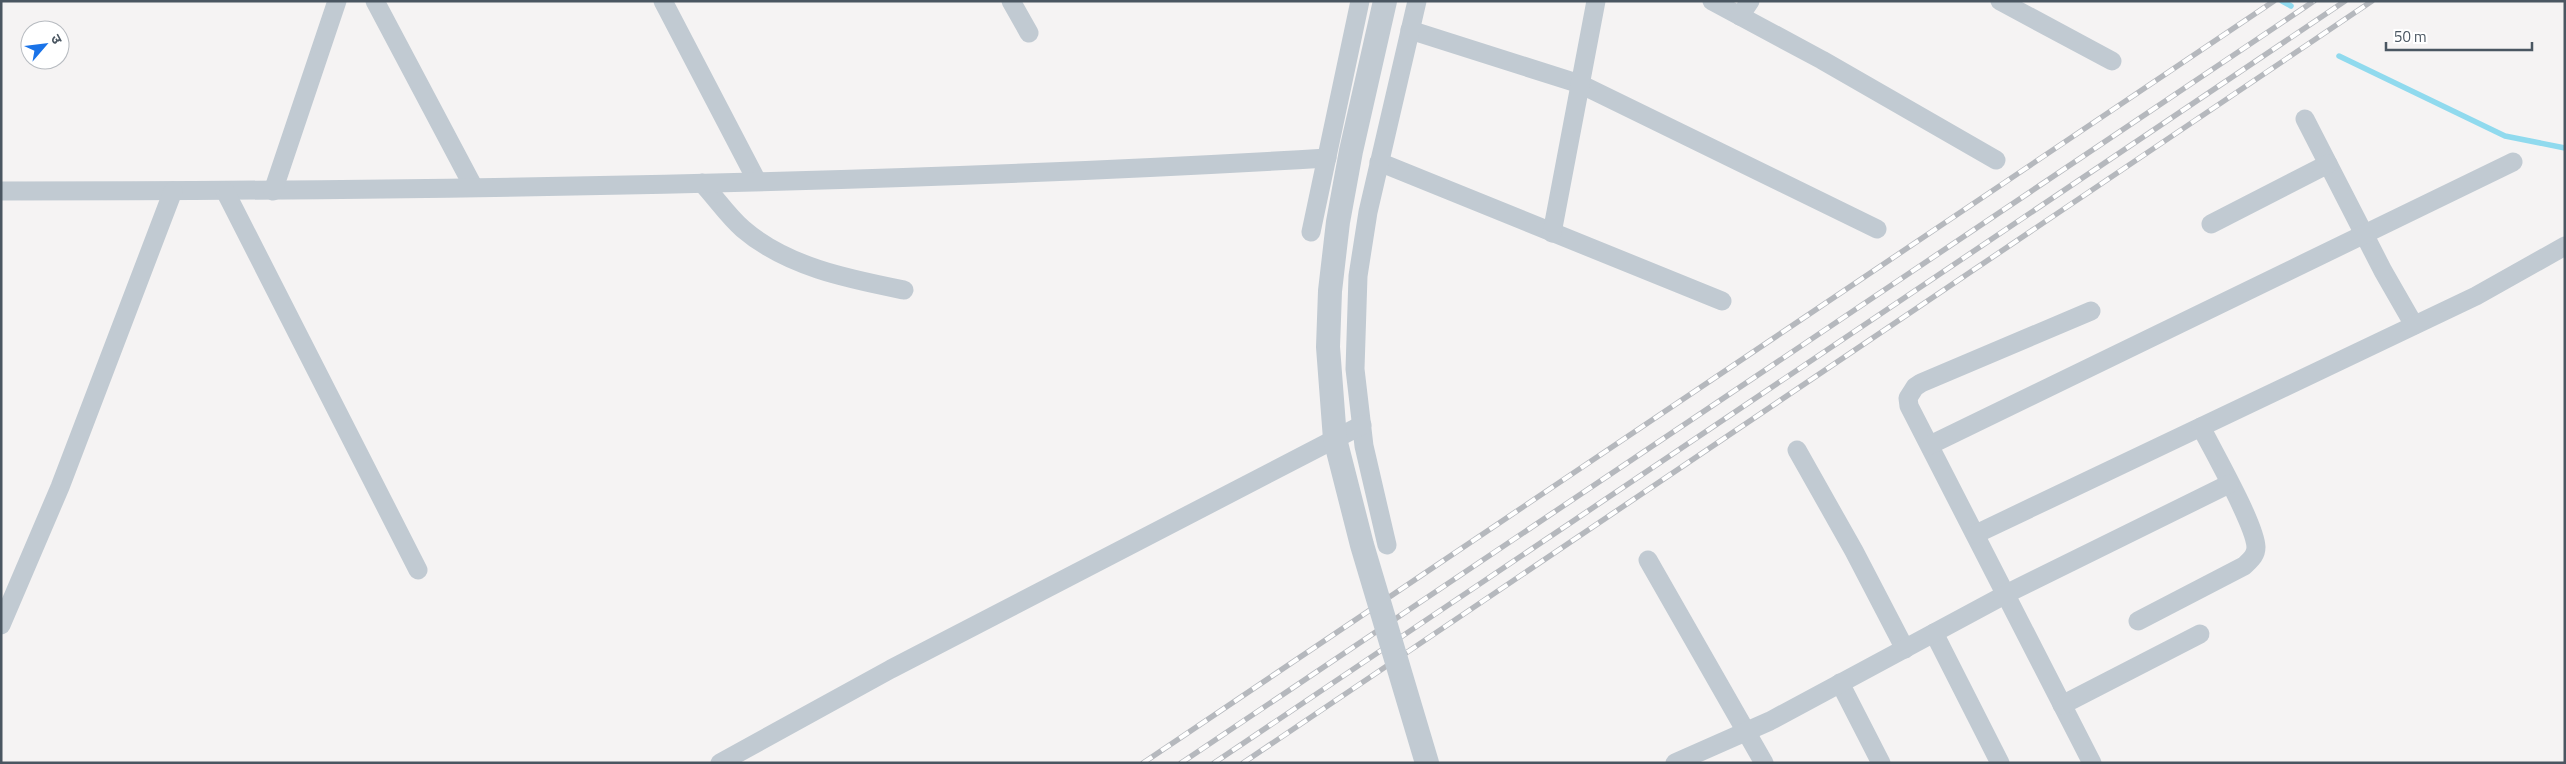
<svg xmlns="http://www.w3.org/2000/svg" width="2566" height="764" viewBox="0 0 2566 764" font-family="'Titillium Web','Noto Sans Devanagari',sans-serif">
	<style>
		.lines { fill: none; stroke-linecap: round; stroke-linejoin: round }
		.stream { stroke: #90daee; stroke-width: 5.5 }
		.minor { stroke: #c1cad2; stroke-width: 19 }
		.rail-casing { stroke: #b5b8bd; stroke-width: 5.5 }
		.rail { stroke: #fff; stroke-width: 4; stroke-dasharray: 11; stroke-linecap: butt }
		.tertiary-bridge { stroke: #c1cad2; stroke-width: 24 }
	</style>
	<rect width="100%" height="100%" fill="#f5f3f3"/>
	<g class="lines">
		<g class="stream">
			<path d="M 2282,1 L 2291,6"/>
			<path d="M 2339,56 L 2505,136 L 2565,148"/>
		</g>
		<g class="minor">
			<path d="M 375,1 L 473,186"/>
			<path d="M 663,1 L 757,181"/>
			<path d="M 1011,1 L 1029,33"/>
			<path d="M 1712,1 L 1822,60 L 1996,160"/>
			<path d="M 2000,1 L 2112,61"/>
			<path d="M 1740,16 L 1750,1"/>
			<path d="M 1410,30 L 1580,84 L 1877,229"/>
			<path d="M 2305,119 L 2383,271 L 2414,325"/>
			<path d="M 1379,162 L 1722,301"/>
			<path d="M 702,183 C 716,198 728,216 743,229 C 787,267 849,279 904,290"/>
			<path d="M 1,191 C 443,191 886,184 1327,158"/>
			<path d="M 225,191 L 418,570"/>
			<path d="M 273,191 L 337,1"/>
			<path d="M 2211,224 L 2328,164"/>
			<path d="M 1311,232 L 1360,1"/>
			<path d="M 1552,233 L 1596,1"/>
			<path d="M 2091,311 L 1921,383 L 1915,387 L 1908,398 L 1909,406 L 2092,763"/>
			<path d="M 1930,445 L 2513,162"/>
			<path d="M 1797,450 L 1854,551 L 1905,649"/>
			<path d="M 1976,534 L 2476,296 L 2565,246"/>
			<path d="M 1387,545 L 1364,446 L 1355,369 L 1358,276 L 1368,212 L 1417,1"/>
			<path d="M 1648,560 L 1764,763"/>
			<path d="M 2138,621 L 2244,566 C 2250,560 2256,556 2256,547 C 2255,524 2213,451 2201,427"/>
			<path d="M 1,625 L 60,487 L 173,191"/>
			<path d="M 1934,633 L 2000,763"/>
			<path d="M 1840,683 L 1881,763"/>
			<path d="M 2062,705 L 2200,634"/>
			<path d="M 720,763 L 891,669 L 1362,425"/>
			<path d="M 1675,763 L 1770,721 L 2012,591 L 2229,484"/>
		</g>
		<defs>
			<g id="rail">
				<path d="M 1143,763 L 2274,1"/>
				<path d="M 1181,763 L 2314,1"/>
				<path d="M 1214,763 L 2345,1"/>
				<path d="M 1243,763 L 2372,1"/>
			</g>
		</defs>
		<use href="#rail" class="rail-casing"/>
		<use href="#rail" class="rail"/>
		<path class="tertiary-bridge" d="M 1385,1 L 1351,151 L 1338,222 L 1330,291 L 1328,347 L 1335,439 L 1362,545 L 1427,763"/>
	</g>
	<rect width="2566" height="764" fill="none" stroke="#4a5661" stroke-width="5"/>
	<g transform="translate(45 45) rotate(62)"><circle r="24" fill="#ffffff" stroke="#b7bbc0"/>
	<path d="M0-4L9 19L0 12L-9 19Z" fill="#1a73e8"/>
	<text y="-8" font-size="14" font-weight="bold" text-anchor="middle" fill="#4a5661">उ</text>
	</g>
	<path d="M2386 42v8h146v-8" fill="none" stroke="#4a5661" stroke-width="2.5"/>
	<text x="2394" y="42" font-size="15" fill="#4a5661" stroke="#ffffff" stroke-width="4" paint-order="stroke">50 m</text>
</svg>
